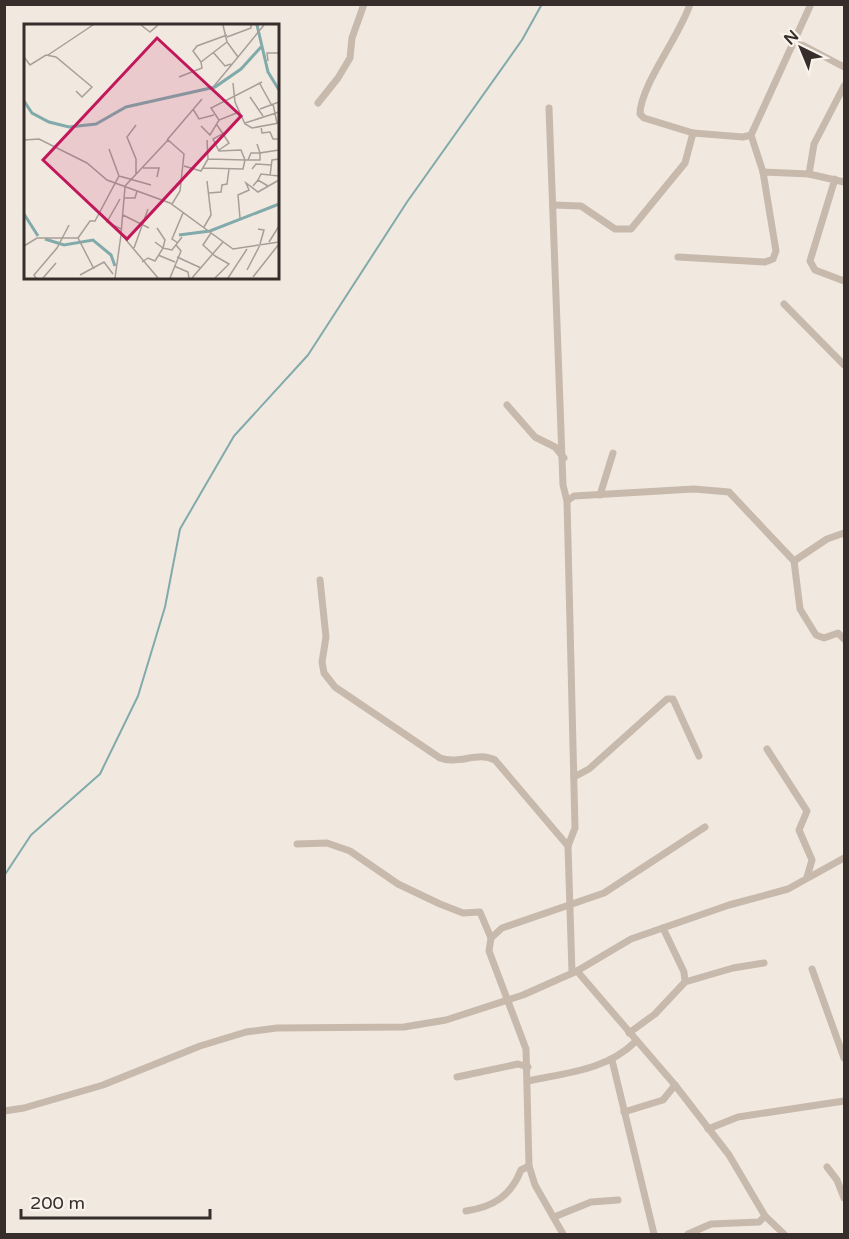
<svg xmlns="http://www.w3.org/2000/svg" width="849" height="1239" viewBox="0 0 849 1239" font-family="'Varela Round',sans-serif">
	<style>
		.lines { fill: none; stroke-linecap: round; stroke-linejoin: round }
		.stream { stroke: #81aaab; stroke-width: 2 }
		.minor { stroke: #c8b9ad; stroke-width: 7 }
		.inset-river { fill: none; stroke: #81aaab; stroke-width: 3 }
		.inset-road { fill: none; stroke: #a79e98; stroke-width: 1.5 }
		.view { fill: #c2185b; fill-opacity: 0.15; stroke: #c2185b; stroke-width: 3 }
		.inset-edge { fill: none; stroke: #372e2b; stroke-width: 3 }
	</style>
	<rect width="100%" height="100%" fill="#f1e9e0"/>
	<g class="lines">
		<path class="stream" d="M 4,876 L 31,835 L 100,774 L 138,696 L 165,607 L 180,529 L 234,436 L 308,355 L 407,202 L 522,40 L 542,4"/>
		<g class="minor">
			<path d="M 690,4 C 681,34 640,86 640,114 L 644,118 L 693,133 L 743,137 L 751,135"/>
			<path d="M 795,41 L 844,67"/>
			<path d="M 318,103 L 338,78 L 350,58 L 352,38 L 364,4"/>
			<path d="M 549,108 L 563,485 L 567,501"/>
			<path d="M 763,172 L 809,174 L 844,182"/>
			<path d="M 809,174 L 814,144 L 844,86"/>
			<path d="M 835,179 L 810,261 L 815,270 L 844,281"/>
			<path d="M 553,205 L 581,206 L 615,229 L 631,229 L 685,163 L 693,133"/>
			<path d="M 678,257 L 765,262 L 773,259 L 776,251 L 763,172 L 751,135 L 811,4"/>
			<path d="M 784,304 L 844,365"/>
			<path d="M 507,405 L 535,437 L 555,447 L 564,458"/>
			<path d="M 600,495 L 613,453"/>
			<path d="M 794,561 L 827,539 L 844,533"/>
			<path d="M 320,580 L 326,637 L 322,662 L 324,673 L 335,687 L 440,758 C 459,765 477,751 495,760 L 568,846"/>
			<path d="M 767,749 L 807,811 L 799,830 L 812,860 L 807,877"/>
			<path d="M 574,777 L 589,769 L 667,699 L 673,699 L 699,756"/>
			<path d="M 297,844 L 327,843 L 350,851 L 398,884 L 440,904 L 463,913 L 480,912 L 491,938"/>
			<path d="M 812,969 L 844,1058"/>
			<path d="M 577,971 L 675,1085 L 729,1155 L 765,1216 L 784,1234"/>
			<path d="M 572,973 L 568,846 L 575,828 L 567,501 L 574,496 L 694,489 L 729,492 L 794,561 L 800,609 L 816,635 L 824,638 L 838,633 L 844,639"/>
			<path d="M 685,982 L 733,968 L 764,963"/>
			<path d="M 629,1033 L 655,1014 L 685,982 L 684,972 L 663,928"/>
			<path d="M 612,1060 L 654,1234"/>
			<path d="M 457,1077 L 518,1064 L 528,1067"/>
			<path d="M 528,1081 C 565,1073 607,1070 635,1042"/>
			<path d="M 4,1111 L 24,1108 L 103,1085 L 200,1046 L 246,1032 L 277,1028 L 404,1027 L 446,1020 L 523,995 L 577,971 L 631,939 L 729,905 L 788,889 L 844,858"/>
			<path d="M 624,1112 L 663,1100 L 675,1085"/>
			<path d="M 708,1129 L 738,1117 L 844,1101"/>
			<path d="M 827,1167 L 837,1180 L 844,1198"/>
			<path d="M 466,1211 C 493,1207 511,1196 521,1170 L 529,1166"/>
			<path d="M 554,1217 L 591,1202 L 618,1200"/>
			<path d="M 563,1234 L 535,1185 L 529,1166 L 526,1049 L 489,951 L 491,938 L 502,928 L 604,893 L 705,827"/>
			<path d="M 688,1234 L 711,1224 L 759,1222 L 765,1216"/>
		</g>
	</g>
	<g transform="translate(24 24)">
		<rect width="255" height="255" fill="#f1e9e0"/>
		<path class="inset-river" d="M 233,1 L 244,48 L 255,66M 0,77 L 8,89 L 25,98 L 45,103 L 72,100 L 102,83 L 191,63 L 217,45 L 237,23M 0,190 L 14,212M 155,211 L 186,207 L 255,180M 21,215 L 40,221 L 69,216 L 87,231 L 91,242"/>
		<path class="inset-road" d="M 117,1 L 126,8 L 134,1M 199,1 L 203,18 L 214,33 L 240,1M 203,11 L 173,22 L 169,27 L 177,38 L 203,18M 203,13 L 227,4 L 227,1M 189,28 L 201,42 L 207,40M 24,31 L 69,1M 0,33 L 6,41 L 22,31 L 32,33 L 68,63 L 58,73 L 52,67M 244,37 L 243,29 L 255,29M 155,53 L 178,44 L 177,38M 209,59 L 211,78 L 221,100 L 228,104 L 255,99M 236,60 L 247,80M 190,62 L 214,33M 226,73 L 239,92M 249,80 L 253,99M 169,85 L 175,95 L 190,91M 236,85 L 255,78M 195,96 L 187,84 L 238,58M 221,99 L 255,88M 112,101 L 103,113 L 112,135 L 112,150M 193,101 L 205,119 L 195,126M 177,102 L 186,111 L 195,96 L 215,88M 237,102 L 238,109 L 246,108 L 249,115 L 255,115M 0,116 L 15,115 L 63,139 L 83,156 L 146,179 L 209,225 L 255,218M 143,116 L 178,75M 85,125 L 95,152M 184,135 L 221,136 L 217,126 L 195,127 L 189,115 L 200,109M 224,136 L 227,129 L 236,129 L 233,120M 160,142 L 177,147 L 184,135 L 183,116M 119,144 L 135,144 L 133,153M 179,144 L 219,145 L 221,136 L 236,136 L 236,129 L 255,126M 228,145 L 232,140 L 248,141M 246,152 L 248,136 L 255,135M 234,156 L 237,150 L 255,152M 101,162 L 144,116 L 160,130 L 156,167 L 148,180M 229,162 L 234,156 L 244,162M 101,163 L 97,210 L 134,254M 185,169 L 197,168 L 198,161 L 203,160 L 205,145M 100,174 L 111,174 L 113,167M 96,175 L 83,198 L 97,205M 99,191 L 125,204M 216,194 L 214,171 L 225,166 L 222,159 L 234,168 L 255,156M 180,203 L 187,191 L 183,157M 234,205 L 240,206 L 236,220M 187,209 L 179,221 L 191,232M 54,214 L 66,197 L 71,197 L 95,152 L 127,161M 131,218 L 139,224 L 141,216 L 133,204M 245,218 L 255,202M 154,219 L 148,215 L 159,189M 0,222 L 13,214 L 54,214 L 70,245M 110,224 L 124,185M 134,231 L 151,238M 153,233 L 177,244M 118,238 L 124,234 L 131,237 L 139,224 L 148,226 L 158,213M 150,242 L 164,248 L 165,254M 223,246 L 236,221M 56,251 L 80,238 L 89,250M 229,253 L 255,220M 12,254 L 10,251 L 33,224 L 45,201M 19,254 L 32,239M 91,254 L 97,211M 146,254 L 157,227 L 152,221M 168,254 L 199,218M 191,254 L 205,240 L 191,232M 204,254 L 223,225"/>
		<path class="view" d="M 133,14 L 217,92 L 103,215 L 19,136 Z"/>
		<rect width="255" height="255" class="inset-edge"/>
	</g>
	<rect width="849" height="1239" fill="none" stroke="#372e2b" stroke-width="12"/>
	<g transform="translate(801 48) rotate(317)" stroke="#f9f3ec" stroke-width="4.5" paint-order="stroke">
	<path d="M0-4.5L10 22L0 15L-10 22Z" fill="#372e2b"/>
	<text y="-9" font-size="16" font-weight="bold" text-anchor="middle" fill="#372e2b">N</text>
	</g>
	<path d="M21 1209v9h189v-9" fill="none" stroke="#372e2b" stroke-width="3"/>
	<text x="30" y="1209" font-size="18" fill="#372e2b" stroke="#f9f3ec" stroke-width="4.5" paint-order="stroke">200 m</text>
</svg>
